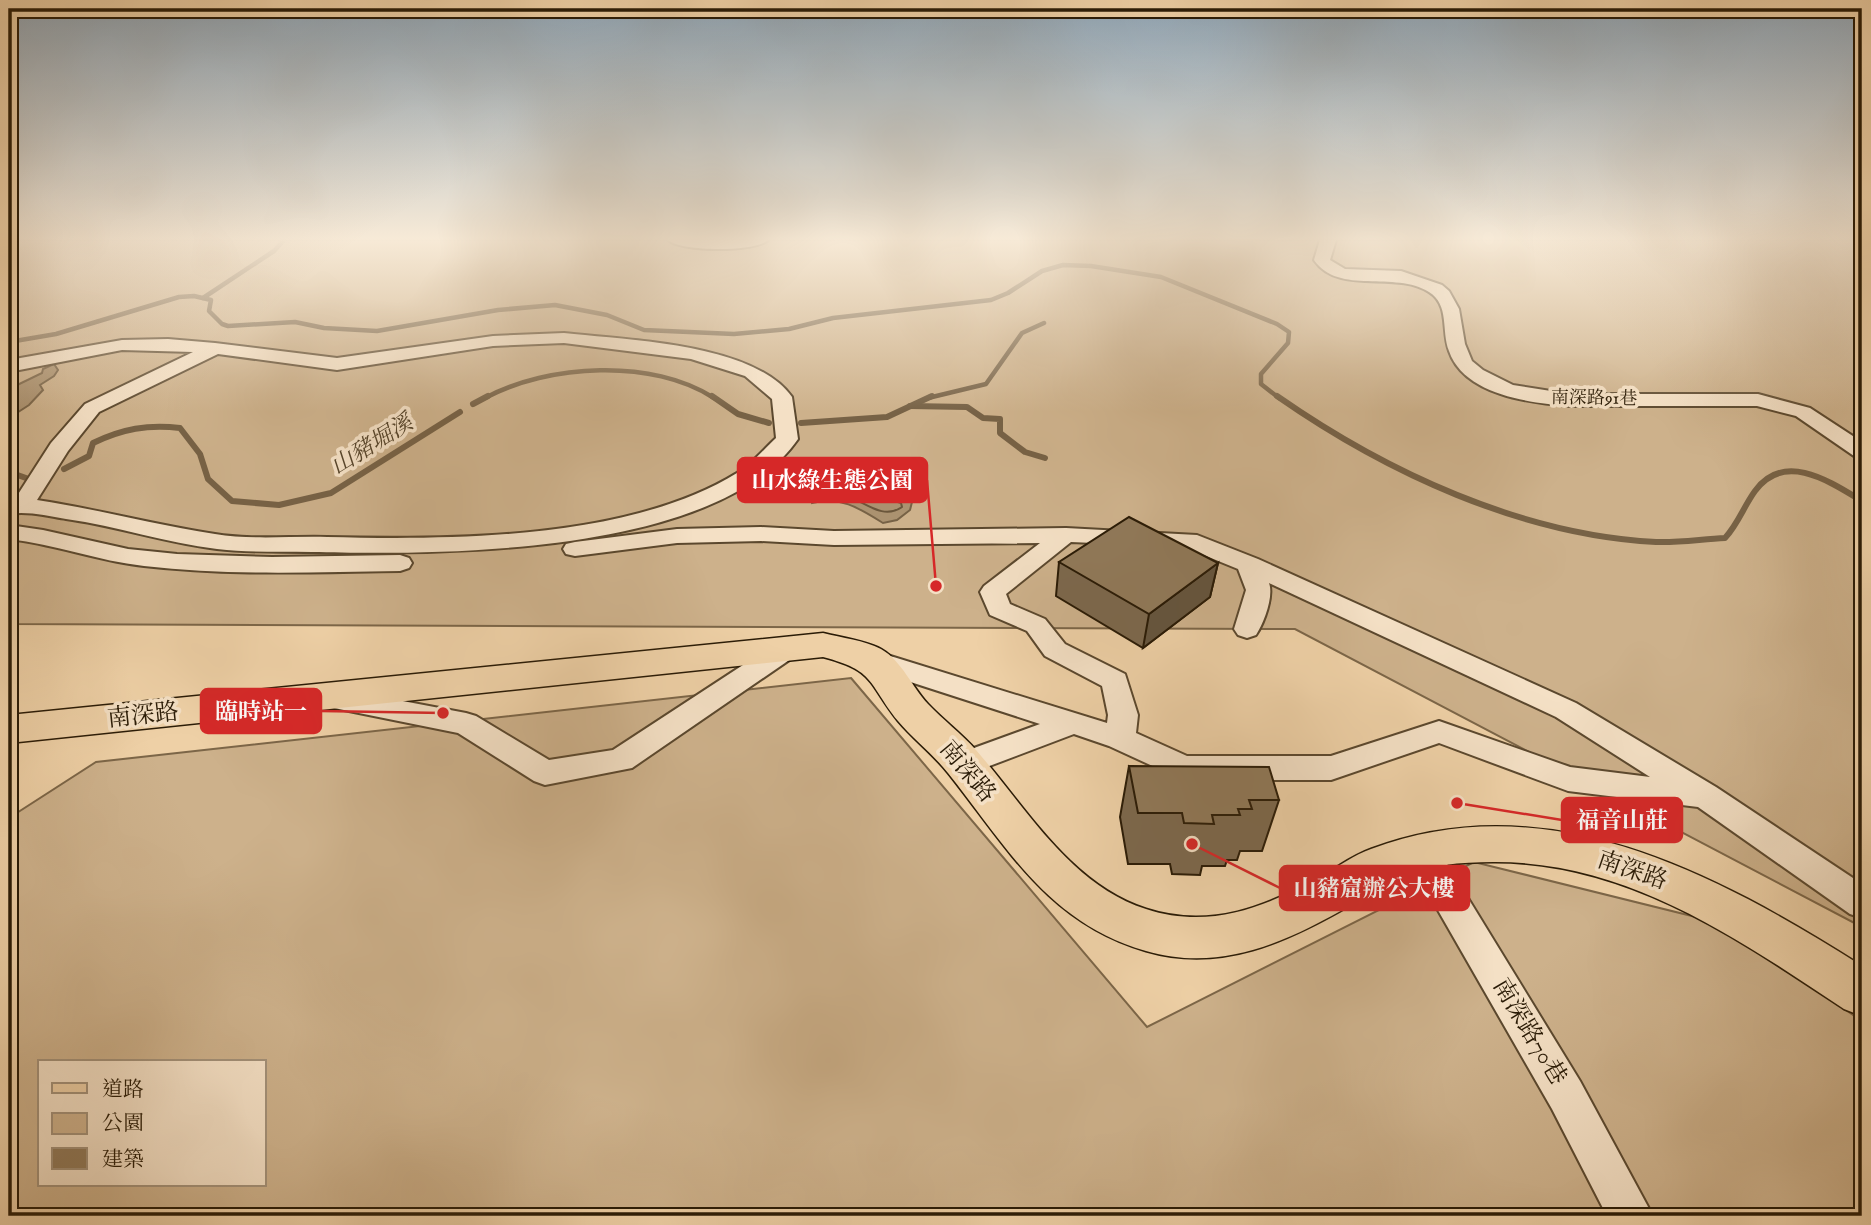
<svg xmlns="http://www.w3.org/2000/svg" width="1871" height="1225" viewBox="0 0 1871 1225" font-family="'IM FELL English','Noto Serif TC',serif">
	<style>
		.green { fill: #cdb18b; stroke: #7c6648; stroke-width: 2; fill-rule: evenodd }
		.water { fill: #ab9270; stroke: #776246; stroke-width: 2 }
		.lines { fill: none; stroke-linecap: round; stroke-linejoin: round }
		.shore { stroke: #6a563b; stroke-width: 2 }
		.stream-far1 { stroke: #776246; stroke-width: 4.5 }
		.stream { stroke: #776246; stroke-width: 6 }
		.minor-casing { stroke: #5b482e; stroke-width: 4 }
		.major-casing { stroke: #2a1b06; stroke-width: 3 }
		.minor { fill: #f4e0c5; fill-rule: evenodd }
		.major { fill: #eed0a6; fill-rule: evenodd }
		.wall { fill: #7c684d; stroke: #2a1b06; stroke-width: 2 }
		.shaded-wall { fill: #65553e; stroke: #2a1b06; stroke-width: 2 }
		.building { fill: #907959; stroke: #2a1b06; stroke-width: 2 }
		.labels { text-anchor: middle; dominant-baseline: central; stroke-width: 7; stroke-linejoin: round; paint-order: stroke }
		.far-street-label { font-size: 18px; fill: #2a1b06; stroke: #f4e0c5 }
		.water-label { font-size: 23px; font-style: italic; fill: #57452b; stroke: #f4e0c5 }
		.near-street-label { font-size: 24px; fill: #2a1b06; stroke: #f4e0c5 }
		.leader { fill: none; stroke: #d62828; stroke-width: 2.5 }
		.callout-dot { fill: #d62828; stroke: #f4e0c5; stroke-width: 2.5 }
		.callout { fill: #d62828; stroke: #d62828; stroke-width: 2.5 }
		.callout-label { font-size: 23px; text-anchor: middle; font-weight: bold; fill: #fff }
	</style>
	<rect width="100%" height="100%" fill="#eed0a6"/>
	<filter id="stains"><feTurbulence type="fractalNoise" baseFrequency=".00286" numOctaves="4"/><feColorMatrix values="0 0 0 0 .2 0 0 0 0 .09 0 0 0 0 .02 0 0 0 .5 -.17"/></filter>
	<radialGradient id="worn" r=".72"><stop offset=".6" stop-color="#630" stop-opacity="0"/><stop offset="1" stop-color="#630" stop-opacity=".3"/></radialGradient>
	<g class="green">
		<path d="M 9,240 L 1862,240 L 1862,927 L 1295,629 L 9,624 Z"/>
		<path d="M 851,678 L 1147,1027 L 1474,862 L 1716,922 L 1862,1021 L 1862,1216 L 9,1216 L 9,818 L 96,762 ZM 40,1062 L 264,1062 L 264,1185 L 40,1185 Z"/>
	</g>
	<g class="water">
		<path d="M 54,364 L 58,370 L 54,376 L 40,385 L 43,390 L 29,405 L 9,418 L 9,389 L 42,373 L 43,369 Z"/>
		<path d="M 851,471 L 858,478 L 885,485 L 891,493 L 913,498 L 910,510 L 897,520 L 883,523 C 859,508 841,496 812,503 L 810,497 Z"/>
	</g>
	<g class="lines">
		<path class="shore" d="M 851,481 L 880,491 L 888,499 L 901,503 L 902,507 C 880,522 861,497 837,493 L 837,488 Z"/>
		<g class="stream-far1">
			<path d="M 203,298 L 274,251 L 284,240"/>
			<path d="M 9,342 L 56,334 L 179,297 L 194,296 L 211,300 L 209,311 L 222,324 L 228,326 L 295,322 L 324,328 L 377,331 L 498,310 L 555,305 L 607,315 L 644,330 L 734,334 L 789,329 L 833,318 L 991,300 L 1008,293 L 1042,271 L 1063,265 L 1091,266 L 1161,277 L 1277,324 L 1289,332 L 1288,343 L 1261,374 L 1261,384 L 1279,398"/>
			<path d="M 485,398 C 548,364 653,358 714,398"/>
			<path d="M 928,398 L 986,384 L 1022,333 L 1044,323"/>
		</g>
		<g class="stream">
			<path d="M 712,396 L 738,414 L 769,423"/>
			<path d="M 1277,396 C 1386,472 1521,535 1656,542 C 1679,543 1702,539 1725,538 C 1738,524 1744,506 1755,491 C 1784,451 1829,481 1862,501"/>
			<path d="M 473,404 L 488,396"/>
			<path d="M 910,406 L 967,407 L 983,418 L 1000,419 L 1000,433 L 1025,452 L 1045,458"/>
			<path d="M 801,423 L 887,417 L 932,396"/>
			<path d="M 64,469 L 89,456 L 93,443 C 122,429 148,424 180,428 L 200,454 L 208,479 L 232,501 L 279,505 L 331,493 L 460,412"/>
			<path d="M 9,472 L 26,478"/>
		</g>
		<defs>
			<g id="minor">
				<path d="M 668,240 L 768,240 C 756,252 681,252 668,240 Z"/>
				<path d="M 1320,240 L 1336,240 L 1330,260 L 1345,269 L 1401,271 L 1442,285 L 1449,291 L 1459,309 L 1465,344 L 1472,361 L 1483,370 L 1513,385 L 1570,394 L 1758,394 L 1810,408 L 1862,442 L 1862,457 L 1854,456 L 1796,416 L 1757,406 L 1570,406 C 1530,403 1464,395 1449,351 C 1441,331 1450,305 1429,292 C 1395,270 1339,296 1314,260 Z"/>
				<path d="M 564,333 C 626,340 754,343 792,397 L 798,439 C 717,556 441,555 312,552 C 281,551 248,553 217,549 C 166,543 117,526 66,519 C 47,516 28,511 9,514 L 9,500 L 15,499 L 51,443 L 85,404 L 193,352 L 122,350 L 9,372 L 9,360 L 122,340 L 168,339 L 215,343 L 337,358 L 493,336 ZM 564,343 L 691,359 L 745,376 L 772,399 L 776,438 C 764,449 751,465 737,473 C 628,540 451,540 327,537 C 290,536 251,540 215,534 C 155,525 97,509 37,500 L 68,451 L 99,412 L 218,354 L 337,370 L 493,346 Z"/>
				<path d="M 9,525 L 43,530 L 128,549 L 177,554 L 272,557 L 400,555 L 409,558 L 412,563 L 409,568 L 400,571 C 315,572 229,576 144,566 C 98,561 55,544 9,539 Z"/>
				<path d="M 761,527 L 834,531 L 1066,528 L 1197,535 L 1258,559 L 1576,703 L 1716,787 L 1862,884 L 1862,918 L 1850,914 L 1698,807 L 1568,791 L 1439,743 L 1331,780 L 1183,780 L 1109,746 L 1074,734 L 963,776 L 952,772 L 948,764 L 952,756 L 1040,724 L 861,666 L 857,659 L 861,652 L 871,650 L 1107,723 L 1108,715 L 1102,686 L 1045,656 L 1027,631 L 990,615 L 980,592 L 984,586 L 1040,543 L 834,545 L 761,541 L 677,543 L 575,556 L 566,554 L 563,549 L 566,544 L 575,542 L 677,529 ZM 1071,542 L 1184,547 L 1238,569 L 1246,590 L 1234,629 L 1238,635 L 1247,638 L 1256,635 C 1264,623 1274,596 1269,583 L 1556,717 L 1650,777 L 1570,767 L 1439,721 L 1331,756 L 1187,756 L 1136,733 L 1138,715 L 1125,674 L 1065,644 L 1045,619 L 1010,604 L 1006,594 Z"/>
				<path d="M 788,639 L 798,642 L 802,648 L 798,654 L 632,768 L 545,785 L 534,781 L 458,733 L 334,708 L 324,705 L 320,698 L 324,691 L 334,688 L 466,713 L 476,716 L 549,760 L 613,750 L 778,642 Z"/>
				<path d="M 1421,837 L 1433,841 L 1580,1081 L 1653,1216 L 1607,1216 L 1552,1109 L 1404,851 L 1409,841 Z"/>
			</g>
			<path id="major" d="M 823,633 C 842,638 864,640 881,649 C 902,661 912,687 928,704 C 943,720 961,733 976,750 C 1025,806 1070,885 1146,909 C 1210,930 1267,907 1323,875 C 1339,866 1354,855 1371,849 C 1547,783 1715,873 1862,966 L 1862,1016 L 1844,1009 C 1737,938 1627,861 1493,862 C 1461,862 1428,865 1398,877 C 1381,884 1367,896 1351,905 C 1287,942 1221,973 1146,951 C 1048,923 1007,847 948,773 C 933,754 913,739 898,721 C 867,682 876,671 823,657 L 9,743 L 9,715 Z"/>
		</defs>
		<use href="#minor" class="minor-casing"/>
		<use href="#major" class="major-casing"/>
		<use href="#minor" class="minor"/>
		<use href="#major" class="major"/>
	</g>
	<g class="wall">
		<path d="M 1059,562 L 1218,563 L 1210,597 L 1143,648 L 1056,596 Z"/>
		<path d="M 1129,766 L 1279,800 L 1262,851 L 1240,851 L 1237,860 L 1227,860 L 1225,866 L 1202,866 L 1200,875 L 1172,874 L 1170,864 L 1128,864 L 1120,817 Z"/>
	</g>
	<path class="shaded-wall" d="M 1218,563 L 1210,597 L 1143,648 L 1149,614 Z"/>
	<g class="building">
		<path d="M 1129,517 L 1218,563 L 1149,614 L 1059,562 Z"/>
		<path d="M 1129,766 L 1269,767 L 1279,800 L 1249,800 L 1252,809 L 1238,809 L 1240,815 L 1212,815 L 1214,824 L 1184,823 L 1182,813 L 1138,813 Z"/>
	</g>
	<linearGradient id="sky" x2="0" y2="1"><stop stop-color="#8fa6b8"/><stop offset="0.58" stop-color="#f7ead7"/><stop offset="1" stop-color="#f7ead7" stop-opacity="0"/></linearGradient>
	<rect width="1871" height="412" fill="url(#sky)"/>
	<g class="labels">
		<g class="far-street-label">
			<text transform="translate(1594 399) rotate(1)">南深路91巷</text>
		</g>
		<g class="water-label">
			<text transform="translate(372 445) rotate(-32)">山豬堀溪</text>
		</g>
		<g class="near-street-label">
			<text transform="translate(143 716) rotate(-6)">南深路</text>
			<text transform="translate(967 772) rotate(50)">南深路</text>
			<text transform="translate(1632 871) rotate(19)">南深路</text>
			<text transform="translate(1529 1032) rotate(59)">南深路70巷</text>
		</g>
	</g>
	<path class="leader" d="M936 586L927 480M443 713L321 711M1457 803L1562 820M1192 844L1280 888"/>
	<g class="callout-dot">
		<circle cx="936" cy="586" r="7"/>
		<circle cx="443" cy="713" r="7"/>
		<circle cx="1457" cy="803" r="7"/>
		<circle cx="1192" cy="844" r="7"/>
	</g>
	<g class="callout">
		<rect x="738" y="458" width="189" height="44" rx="7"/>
		<rect x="201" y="689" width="120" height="44" rx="7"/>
		<rect x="1562" y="798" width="120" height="44" rx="7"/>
		<rect x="1280" y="866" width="189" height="44" rx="7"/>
	</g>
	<g class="callout-label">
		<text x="832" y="488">山水綠生態公園</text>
		<text x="261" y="719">臨時站一</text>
		<text x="1622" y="828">福音山莊</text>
		<text x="1374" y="896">山豬窟辦公大樓</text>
	</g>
	<rect width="1871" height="1225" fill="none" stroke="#eed0a6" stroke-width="35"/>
	<rect x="10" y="10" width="1850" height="1204" fill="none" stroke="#2a1b06" stroke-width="3.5"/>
	<rect x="18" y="18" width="1836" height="1190" fill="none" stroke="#2a1b06" stroke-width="2"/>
	<rect x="38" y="1060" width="228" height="126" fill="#f4e0c5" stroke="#a39179" stroke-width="2"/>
	<rect x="52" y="1083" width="35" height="10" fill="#eed0a6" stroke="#a39179" stroke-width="2"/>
	<text x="102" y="1096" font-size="21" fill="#2a1b06">道路</text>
	<rect x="52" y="1113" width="35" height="21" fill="#cdb18b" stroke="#a39179" stroke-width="2"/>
	<text x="102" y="1130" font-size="21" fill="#2a1b06">公園</text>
	<rect x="52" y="1148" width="35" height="21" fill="#907959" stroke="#a39179" stroke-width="2"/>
	<text x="102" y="1166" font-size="21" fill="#2a1b06">建築</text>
	<rect width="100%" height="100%" filter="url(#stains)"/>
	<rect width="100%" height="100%" fill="url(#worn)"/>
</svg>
